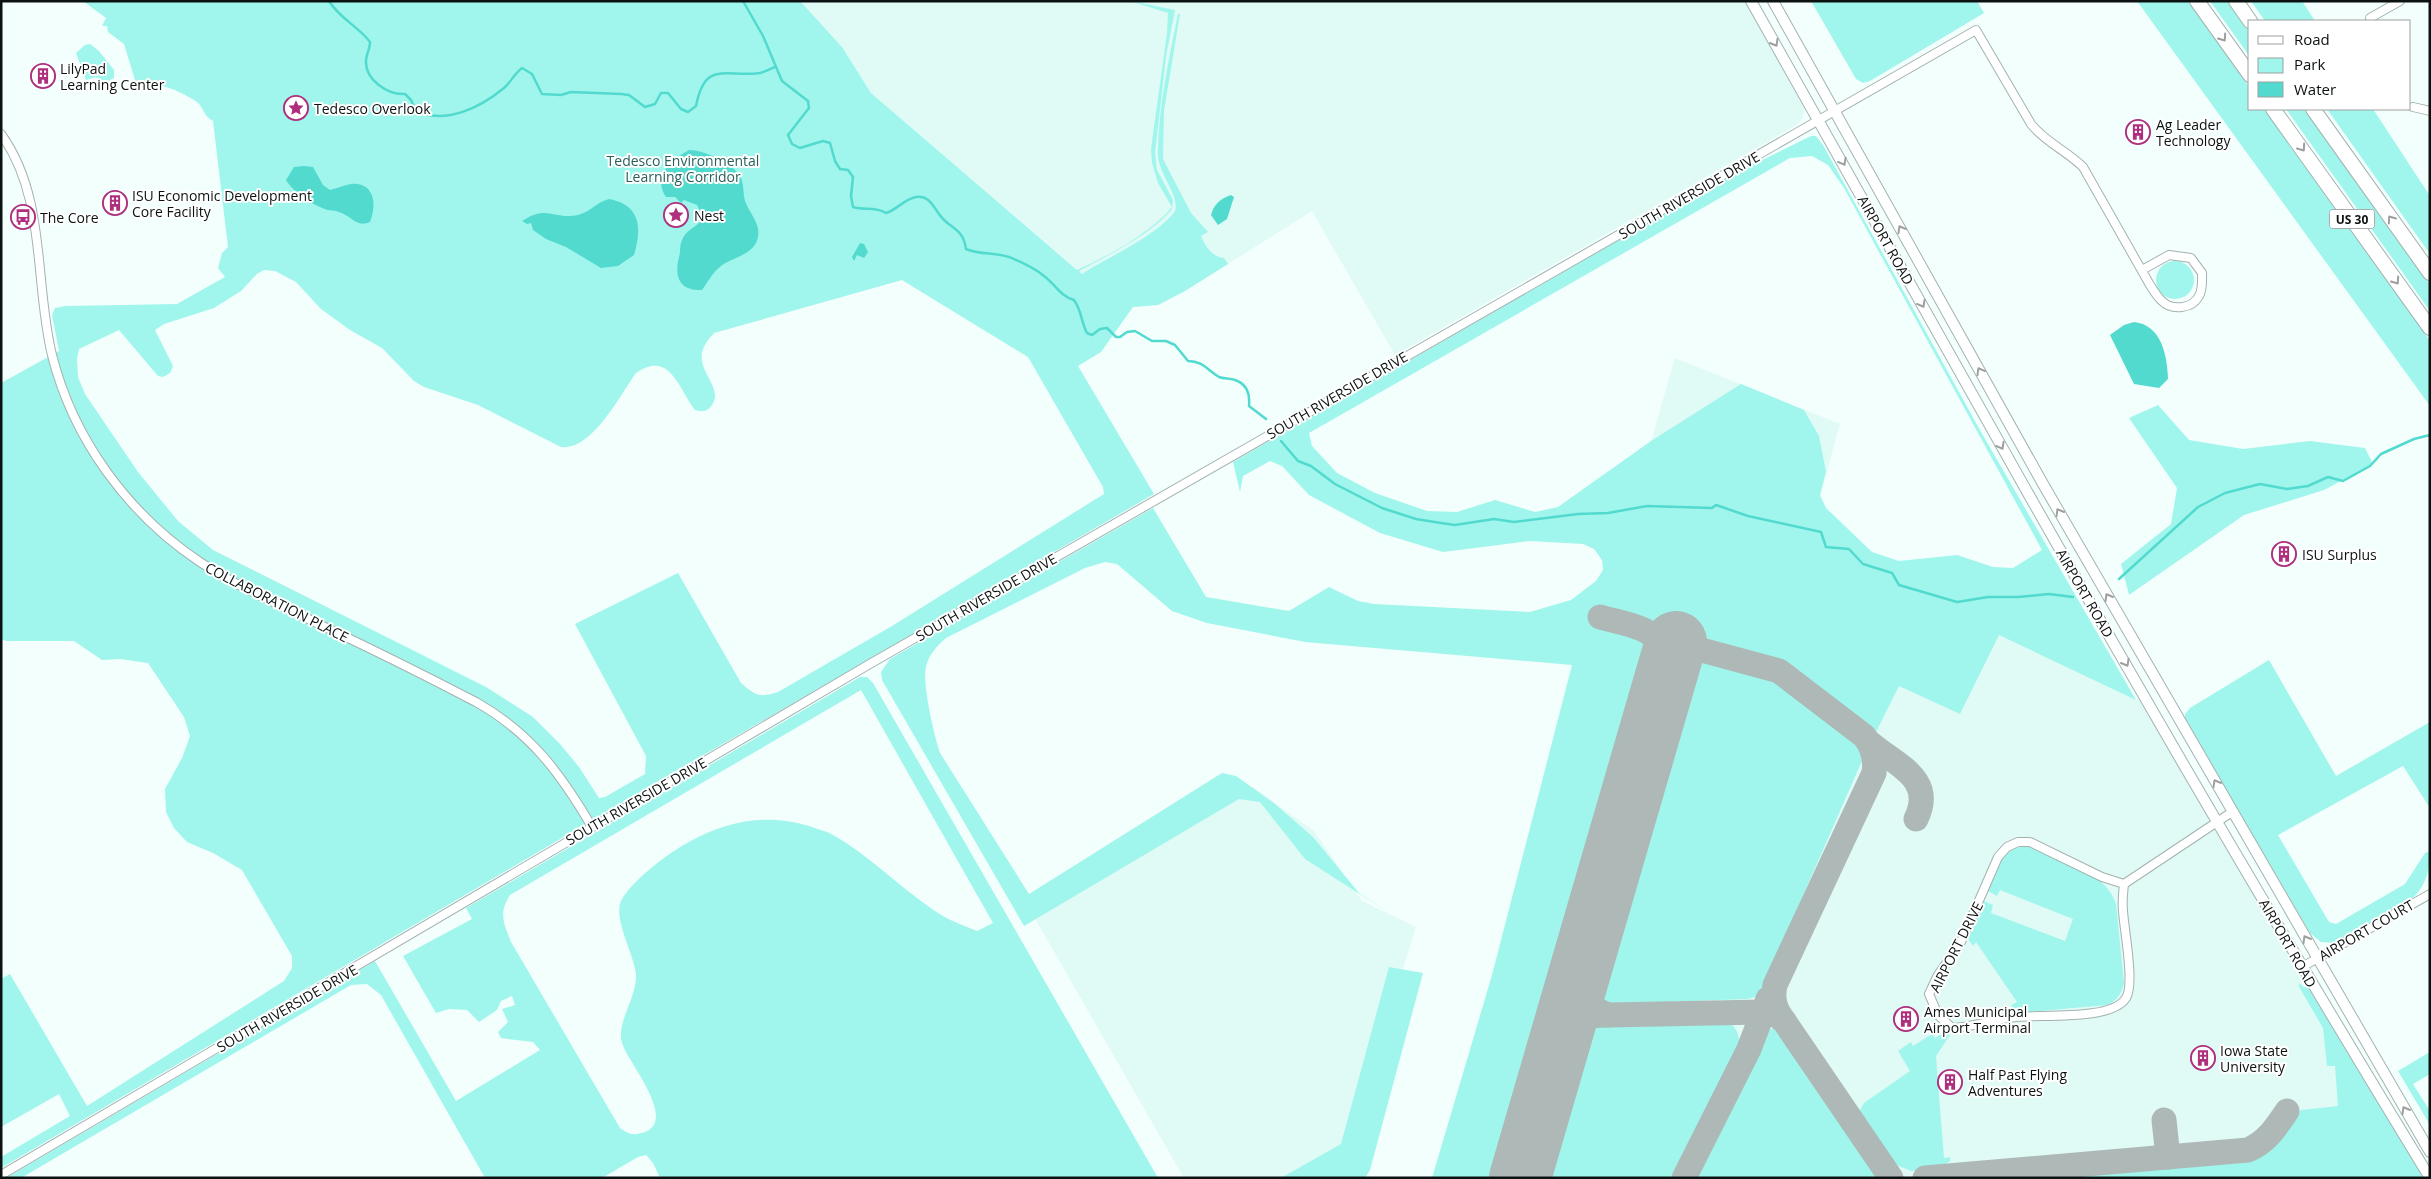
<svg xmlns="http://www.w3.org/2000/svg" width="2431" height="1179" viewBox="0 0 2431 1179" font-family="'Open Sans',sans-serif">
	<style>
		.built { fill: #e0faf6 }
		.green { fill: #a0f6ec; fill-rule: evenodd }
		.water { fill: #52dace }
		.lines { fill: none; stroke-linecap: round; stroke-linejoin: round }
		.stream { stroke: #52dace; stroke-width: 2.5 }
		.taxiway { stroke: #aeb9b7; stroke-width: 25 }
		.runway { stroke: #aeb9b7; stroke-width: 62 }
		.minor-casing { stroke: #a3b2b0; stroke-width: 10 }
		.secondary-casing { stroke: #a3b2b0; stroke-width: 12 }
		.motorway-casing { stroke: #a3b2b0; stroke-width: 16 }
		.minor { stroke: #fff; stroke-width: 8 }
		.secondary { stroke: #fff; stroke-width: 10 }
		.motorway { stroke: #fff; stroke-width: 14 }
		.oneway { stroke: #9ea0a0 }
		.labels { text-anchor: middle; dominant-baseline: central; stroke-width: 4; stroke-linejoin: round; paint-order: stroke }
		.shield { fill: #fff; stroke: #555958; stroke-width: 1 }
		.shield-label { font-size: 12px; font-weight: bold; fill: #0c1211 }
		.poi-label { font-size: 14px; fill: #0c1211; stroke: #fff; text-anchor: start }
		.park-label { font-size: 14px; fill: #29605b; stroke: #fff }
		.street-label { font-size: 14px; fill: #0c1211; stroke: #fff }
	</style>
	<rect width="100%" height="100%" fill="#f2fffd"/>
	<g class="built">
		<path d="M 800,1 L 1746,1 L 1805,110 L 1801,121 L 1793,127 L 1395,355 L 1312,211 L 1185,291 L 1158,305 L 1107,295 L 871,93 L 842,47 Z"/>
		<path d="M 1675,358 L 1840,424 L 1805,549 L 2097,633 L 2136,700 L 2140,698 L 2310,991 L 2424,1178 L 1439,1178 Z"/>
		<path d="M 1253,787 L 1314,831 L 1362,901 L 1416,927 L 1347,1147 L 1293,1178 L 1184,1178 L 1029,908 Z"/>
	</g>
	<g class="green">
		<path d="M 83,1 L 800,1 L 842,47 L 871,93 L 1077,270 C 1107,257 1152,232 1172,207 L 1158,183 L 1152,163 L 1151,149 L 1167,33 L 1168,13 L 1130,1 L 1175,10 L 1166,56 L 1155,153 L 1157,170 L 1173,200 L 1172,209 C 1152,234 1107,256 1079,271 L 1082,274 C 1108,257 1157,236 1175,211 C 1180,195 1158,174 1158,154 C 1158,108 1169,59 1178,14 L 1180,14 L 1164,111 L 1163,159 L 1191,213 L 1208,232 L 1201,236 C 1205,246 1212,257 1224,258 L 1228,264 L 1185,291 L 1158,305 L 1133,307 L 1101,352 L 1078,366 L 1154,494 L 657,782 L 1,1168 L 1,1157 L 70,1116 L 59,1094 L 1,1127 L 1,979 L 10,974 L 87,1106 L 284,981 L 292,968 L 292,956 L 242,870 L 213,853 L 187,842 L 174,828 L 166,812 L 165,789 L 182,758 L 190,736 L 184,717 L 148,663 L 120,659 L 102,660 L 74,641 L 6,641 L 1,639 L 1,383 L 59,351 L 52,315 L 55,308 L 66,306 L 177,304 L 225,277 L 218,268 L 222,253 L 228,247 L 213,121 C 204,116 205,111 199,104 C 194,98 168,86 161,86 C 154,86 145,89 138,90 L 124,44 L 108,32 L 107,26 L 102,26 L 106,18 ZM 264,270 L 275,271 L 296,282 L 321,309 L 350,330 L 382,348 L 414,381 L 424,387 L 478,405 L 561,447 C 592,451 620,395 636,373 C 670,350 678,388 695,410 C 702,412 707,412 712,405 C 722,391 704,376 702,361 C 700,349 707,341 714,333 L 902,280 L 1028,357 L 1103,487 L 1104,494 L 892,626 L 778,692 C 759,698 756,696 741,683 L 678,573 L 575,624 L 646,756 L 645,774 L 605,797 L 599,798 L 579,767 L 560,744 L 533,717 L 486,687 L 213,550 L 178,521 L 138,472 L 85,394 L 78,377 L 77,359 L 79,349 L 119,330 L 158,376 L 163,377 L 170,373 L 173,366 L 155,330 L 164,324 L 214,308 L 241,291 L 257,274 Z"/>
		<path d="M 1811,1 L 1977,1 L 1984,13 L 1870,81 L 1863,83 L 1856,79 Z"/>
		<path d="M 2137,1 L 2188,1 L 2250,88 L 2250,109 L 2264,109 L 2430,341 L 2430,406 Z"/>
		<path d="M 2210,1 L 2228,1 L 2250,32 L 2250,57 Z"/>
		<path d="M 2251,1 L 2302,1 L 2315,21 L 2265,21 Z"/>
		<path d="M 90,44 L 99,51 L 114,70 L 114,78 L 104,83 L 96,77 L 86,80 L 76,53 L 85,45 Z"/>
		<path d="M 2286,109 L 2305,109 L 2430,284 L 2430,311 Z"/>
		<path d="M 2327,109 L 2373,109 L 2430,196 L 2430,254 Z"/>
		<path d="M 1811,136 L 1816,136 L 1823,145 L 1981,432 L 2136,700 L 1999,635 L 1960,714 L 1899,686 L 1876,732 L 1782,661 L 1603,607 L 1599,622 L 1647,636 L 1658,645 L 1503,1178 L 1432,1178 L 1492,975 L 1572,665 L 1305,642 L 1207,623 L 1172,611 L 1117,564 L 1105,562 L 1085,568 L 946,638 C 937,646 929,654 926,667 C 922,684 934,735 940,753 L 1029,894 L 1222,773 L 1236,776 L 1275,804 L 1313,837 L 1359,893 L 1391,914 L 1305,859 L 1260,802 L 1239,799 L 1024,926 L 882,680 L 881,672 L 890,659 L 1153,508 L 1206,597 L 1289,611 L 1329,587 L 1358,601 L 1374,604 L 1530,612 L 1571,600 L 1596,581 L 1603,570 L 1602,560 L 1594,549 L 1583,544 L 1530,541 L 1443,552 L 1380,533 L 1309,495 L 1282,466 L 1270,461 L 1243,476 L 1240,492 L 1233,462 L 1732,175 ZM 1812,156 L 1828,165 L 1844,188 L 2042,550 L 2013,568 L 1993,567 L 1957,555 L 1899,561 L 1872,552 L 1826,508 L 1820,495 L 1826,472 L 1819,436 L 1804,410 L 1741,384 L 1651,441 L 1558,507 L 1535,512 L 1495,500 L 1457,512 L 1427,511 L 1375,493 L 1337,473 L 1312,446 L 1309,433 L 1790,158 Z"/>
		<circle cx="2175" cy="280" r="19"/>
		<path d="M 2158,405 L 2189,440 L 2243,449 L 2310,441 L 2365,448 L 2373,464 L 2324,490 L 2244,515 L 2129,595 L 2121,564 L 2171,524 L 2177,488 L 2129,418 Z"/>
		<path d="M 1704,657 L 1775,677 L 1858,741 L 1865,754 L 1759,996 L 1747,999 L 1609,1004 L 1597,1001 L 1590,991 L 1686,658 Z"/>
		<path d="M 2269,660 L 2336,776 L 2430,722 L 2430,808 L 2403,766 L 2278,835 L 2329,922 L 2336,924 L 2405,884 L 2425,853 L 2430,851 C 2430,869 2427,883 2414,897 L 2334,943 L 2321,942 L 2310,933 L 2185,720 L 2185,714 L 2190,708 Z"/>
		<path d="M 860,677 L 867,677 L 873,683 L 1158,1178 L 660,1178 L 653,1163 L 646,1155 L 638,1157 L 602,1178 L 485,1178 L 381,995 L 367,984 L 351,985 L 21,1178 L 6,1178 L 375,961 L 456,1101 L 540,1050 L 533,1042 L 501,1038 L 498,1032 L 508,1022 L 502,1009 L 515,1005 L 512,996 L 501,1001 L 497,1010 L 479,1022 L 467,1010 L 449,1009 L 436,1013 L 403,956 L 472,919 L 466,908 ZM 861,690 L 993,923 L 977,931 C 966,926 953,922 943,916 C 904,892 872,857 833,835 C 827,831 819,830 812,827 C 768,813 729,820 689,842 C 671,851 630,882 621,901 C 613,919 634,954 636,974 C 637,998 616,1022 622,1043 C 627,1062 685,1127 637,1134 C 630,1135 626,1132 620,1128 L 511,942 C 504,923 498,914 510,895 Z"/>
		<path d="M 2029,846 L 2098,879 C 2107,887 2112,893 2116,904 L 2124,983 C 2121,994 2118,1000 2107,1005 L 2017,1013 L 2011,1005 L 2017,1002 L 1976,942 L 1973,946 L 1967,937 L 1984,901 L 1993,905 L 1991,913 L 2065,941 L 2073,919 L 2000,890 L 1997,896 L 1988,891 C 1998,867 1999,848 2029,846 Z"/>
		<path d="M 1389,967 L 1423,973 L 1370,1170 L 1365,1178 L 1281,1178 L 1341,1144 Z"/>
		<path d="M 2301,984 L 2303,987 L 2308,987 L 2424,1178 L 2004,1178 L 2249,1156 L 2271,1146 L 2301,1110 L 2338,1106 L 2335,1066 L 2327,1066 L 2323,1028 L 2298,985 Z"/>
		<path d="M 1712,1019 C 1732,1022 1738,1025 1740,1047 L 1675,1178 L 1536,1178 L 1581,1024 Z"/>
		<path d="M 1780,1027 L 1883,1178 L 1692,1178 L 1766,1030 Z"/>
		<path d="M 1946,1031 L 1950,1035 L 1936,1056 L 1937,1070 L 1944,1158 L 1950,1157 L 1950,1161 L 1940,1168 L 1911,1171 L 1894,1164 L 1889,1160 L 1861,1121 L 1860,1110 L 1864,1103 L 1910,1071 L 1898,1051 L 1911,1042 L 1913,1046 L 1932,1034 L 1935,1038 Z"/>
		<path d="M 2430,1052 L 2430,1074 L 2413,1084 L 2430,1111 L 2430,1125 L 2398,1071 Z"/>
	</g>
	<g class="water">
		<path d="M 689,150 C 704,150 734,163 741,178 C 744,185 743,194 745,201 C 750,215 764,226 756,243 C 749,256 731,258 721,266 C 712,273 708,282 702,290 C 679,291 674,276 679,257 C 681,251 679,245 683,238 C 686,231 695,227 700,222 L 701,213 L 697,205 L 684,200 L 681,203 L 675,197 L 666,197 C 652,176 671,160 689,150 Z"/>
		<path d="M 304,166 L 313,167 L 323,185 L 330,190 C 339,188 348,183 357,184 C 376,186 376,208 370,222 C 356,228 352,216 339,212 C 335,210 331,211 328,210 C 314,206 293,192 286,180 L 294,167 Z"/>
		<path d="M 1231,195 L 1234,197 L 1227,219 L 1218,225 L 1211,215 C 1214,204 1220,199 1231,195 Z"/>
		<path d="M 609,199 C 641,205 642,228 634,255 L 618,266 L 601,268 L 566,247 L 546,239 L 533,230 L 531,223 L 527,224 L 522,221 C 547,204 553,220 578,215 C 590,212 597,202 609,199 Z"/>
		<path d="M 860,243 L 864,244 L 868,252 L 864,258 L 857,255 L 854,261 L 852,257 Z"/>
		<path d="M 2134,322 C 2162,325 2167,356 2168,379 L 2159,388 L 2134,384 L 2110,335 L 2124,325 Z"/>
	</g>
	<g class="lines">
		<g class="stream">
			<path d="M 329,1 C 340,19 358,26 370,42 C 370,49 366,55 366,61 C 365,80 388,95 405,94 L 411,100 L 416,111 C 446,125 481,107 504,88 C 511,82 514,74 522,68 L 532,74 L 542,94 L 561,95 L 571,92 L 621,94 L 629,95 L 645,107 L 655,104 L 661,93 L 668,93 L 681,109 L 688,112 L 696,106 C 705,59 726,78 760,73 C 765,72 770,69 775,67"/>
			<path d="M 743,1 L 763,36 L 782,81 L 808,101 L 809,108 L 788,135 L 792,144 L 800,148 L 823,141 L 830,143 L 835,161 L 840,169 L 848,170 L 853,177 L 851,196 L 853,207 C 865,211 874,206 886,213 C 897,210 904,199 916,197 C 929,195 933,206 939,214 C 949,229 963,227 966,249 C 982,256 1000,251 1016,260 C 1025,264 1036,269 1044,276 C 1055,284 1060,296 1074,300 C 1082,311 1081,322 1087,333 L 1092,335 L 1100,329 L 1107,328 L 1116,337 L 1120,337 L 1127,332 L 1135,331 L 1152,341 L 1166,341 L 1175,345 L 1188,361 C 1203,361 1207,370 1219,377 C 1224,379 1230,378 1235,380 C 1247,384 1250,395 1249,406 L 1266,419"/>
			<path d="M 1281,441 L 1298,461 L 1311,466 L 1335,484 L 1382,508 L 1416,519 L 1441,523 L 1455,525 L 1494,519 L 1514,522 L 1578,514 L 1608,513 L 1647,506 L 1712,508 L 1716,505 L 1748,516 L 1821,532 L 1826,547 L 1849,549 L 1863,564 L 1892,573 L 1899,585 L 1957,602 L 1988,597 L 2018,597 L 2049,594 L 2073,597"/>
			<path d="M 2119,579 L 2198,507 L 2225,493 L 2260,484 L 2287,489 L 2308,486 L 2328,477 L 2343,481 L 2370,466 L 2381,454 L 2414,439 L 2430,435"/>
		</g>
		<g class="taxiway">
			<path d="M 1600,617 C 1632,626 1658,626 1670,661 L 1682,654 L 1698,649 L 1779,671 L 1864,736 C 1873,747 1876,759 1874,773 L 1775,985 C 1772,1000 1775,1009 1784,1021"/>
			<path d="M 1869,742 C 1895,765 1936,778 1916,819"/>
			<path d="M 1604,894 L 1580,976 C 1578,998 1589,1008 1608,1015 L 1763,1012 L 1776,1015 L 1784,1021 L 1891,1178"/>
			<path d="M 1539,1119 L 1562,1037 C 1574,1017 1585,1015 1608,1015"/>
			<path d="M 2164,1120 L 2168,1157"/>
			<path d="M 1684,1178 L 1749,1049 L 1768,999"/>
			<path d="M 1925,1178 L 2248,1150 C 2267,1142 2276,1127 2287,1111"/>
		</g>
		<path class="runway" d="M 1520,1178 L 1676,642"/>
		<defs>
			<g id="minor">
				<path d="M 2370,18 L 2400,1"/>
				<path d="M 2413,107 L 2430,111"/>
				<path d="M 1,134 C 47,198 34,282 52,355 C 73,439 128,514 200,562 C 239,588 283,606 325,627 C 376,651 426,676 476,702 C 531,733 561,774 592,827"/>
				<path d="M 2018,842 L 2030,842 L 2102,877 L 2124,884 C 2123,893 2122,902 2123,911 C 2124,929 2135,984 2126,998 C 2112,1021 2041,1014 2016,1017 C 1994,1019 1974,1027 1952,1028 L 1938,1015 L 1929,994 L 1938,975 L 1960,944 L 1998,857 L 2007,847 Z"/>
				<path d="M 2124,884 L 2232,812"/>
				<path d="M 2302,967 L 2430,894"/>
				<path d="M 1,1175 L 868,665 L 1976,30 L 2031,124 C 2045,142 2067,151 2083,167 L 2150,285 C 2154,291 2157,297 2162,301 C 2172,311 2192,309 2199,296 C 2203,289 2202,280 2202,273 L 2191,258 L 2169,255 L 2142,270"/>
			</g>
			<g id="secondary">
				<path d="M 1751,1 C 1845,165 1935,331 2029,495 C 2159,725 2292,952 2430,1178"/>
				<path d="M 1773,1 L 2043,484 L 2430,1152"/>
			</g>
			<g id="motorway">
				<path d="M 2197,1 L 2250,75"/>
				<path d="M 2236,1 L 2250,21"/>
				<path d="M 2273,109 L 2430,328"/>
				<path d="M 2313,109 L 2430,273"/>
			</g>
		</defs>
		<use href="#minor" class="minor-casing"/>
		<use href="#secondary" class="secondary-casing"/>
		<use href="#motorway" class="motorway-casing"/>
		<use href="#minor" class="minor"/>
		<use href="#secondary" class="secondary"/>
		<use href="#motorway" class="motorway"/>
	</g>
	<defs><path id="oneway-chevron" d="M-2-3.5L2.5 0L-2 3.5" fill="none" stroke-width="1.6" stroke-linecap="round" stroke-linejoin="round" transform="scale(1.25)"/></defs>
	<g class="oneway">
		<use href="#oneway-chevron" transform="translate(2223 38) rotate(55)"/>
		<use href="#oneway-chevron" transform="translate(1775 43) rotate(60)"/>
		<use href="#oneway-chevron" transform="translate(2302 148) rotate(55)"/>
		<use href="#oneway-chevron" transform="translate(1843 162) rotate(61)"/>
		<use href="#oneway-chevron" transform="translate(2391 219) rotate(-125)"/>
		<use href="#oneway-chevron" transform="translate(1901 229) rotate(-119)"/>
		<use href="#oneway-chevron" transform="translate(2396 281) rotate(55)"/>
		<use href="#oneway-chevron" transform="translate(1922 304) rotate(61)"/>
		<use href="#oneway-chevron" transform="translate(1980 371) rotate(-119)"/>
		<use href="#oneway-chevron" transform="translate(2001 446) rotate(61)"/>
		<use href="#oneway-chevron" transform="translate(2059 512) rotate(-120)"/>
		<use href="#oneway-chevron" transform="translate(2108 597) rotate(-120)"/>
		<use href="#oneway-chevron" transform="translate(2126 663) rotate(60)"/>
		<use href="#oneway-chevron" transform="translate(2216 783) rotate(-120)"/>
		<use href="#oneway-chevron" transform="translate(2306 939) rotate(-120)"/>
		<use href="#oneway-chevron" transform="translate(2405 1110) rotate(-120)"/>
	</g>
	<defs>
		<symbol id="building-ring" viewBox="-11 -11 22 22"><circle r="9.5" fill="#fff" stroke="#ad2f7e" stroke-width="1.5"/><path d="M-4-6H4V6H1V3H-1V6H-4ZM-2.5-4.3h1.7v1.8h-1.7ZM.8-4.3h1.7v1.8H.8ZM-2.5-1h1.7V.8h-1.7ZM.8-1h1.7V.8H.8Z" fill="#ad2f7e"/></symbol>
		<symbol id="sight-ring" viewBox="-11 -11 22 22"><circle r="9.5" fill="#fff" stroke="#ad2f7e" stroke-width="1.5"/><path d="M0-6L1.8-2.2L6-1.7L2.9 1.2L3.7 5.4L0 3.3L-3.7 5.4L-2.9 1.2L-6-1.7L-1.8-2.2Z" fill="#ad2f7e"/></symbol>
		<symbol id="bus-ring" viewBox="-11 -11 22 22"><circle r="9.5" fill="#fff" stroke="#ad2f7e" stroke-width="1.5"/><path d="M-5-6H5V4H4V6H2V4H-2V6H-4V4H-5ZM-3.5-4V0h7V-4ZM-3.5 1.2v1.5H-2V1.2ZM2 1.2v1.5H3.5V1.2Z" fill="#ad2f7e"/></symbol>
	</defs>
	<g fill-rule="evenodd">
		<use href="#building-ring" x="29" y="62" width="28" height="28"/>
		<use href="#sight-ring" x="282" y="94" width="28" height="28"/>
		<use href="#building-ring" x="2124" y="118" width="28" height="28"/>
		<use href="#building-ring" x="101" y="189" width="28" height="28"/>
		<use href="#sight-ring" x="662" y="201" width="28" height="28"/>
		<use href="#bus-ring" x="9" y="203" width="28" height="28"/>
		<use href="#building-ring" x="2270" y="540" width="28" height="28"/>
		<use href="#building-ring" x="1892" y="1005" width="28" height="28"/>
		<use href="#building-ring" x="2189" y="1044" width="28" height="28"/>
		<use href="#building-ring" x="1936" y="1068" width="28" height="28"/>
	</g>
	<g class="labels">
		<rect class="shield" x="2329.5" y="209.5" width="45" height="19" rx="4"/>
		<g class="shield-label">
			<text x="2352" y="219">US 30</text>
		</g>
		<g class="poi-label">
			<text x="60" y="68">LilyPad<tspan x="60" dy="16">Learning Center</tspan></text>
			<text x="314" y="108">Tedesco Overlook</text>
			<text x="2156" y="124">Ag Leader<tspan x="2156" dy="16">Technology</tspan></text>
			<text x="132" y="195">ISU Economic Development<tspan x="132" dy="16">Core Facility</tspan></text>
			<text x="694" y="215">Nest</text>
			<text x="40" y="217">The Core</text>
			<text x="2302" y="554">ISU Surplus</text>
			<text x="1924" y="1011">Ames Municipal<tspan x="1924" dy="16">Airport Terminal</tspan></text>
			<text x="2220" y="1050">Iowa State<tspan x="2220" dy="16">University</tspan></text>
			<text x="1968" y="1074">Half Past Flying<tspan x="1968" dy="16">Adventures</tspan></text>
		</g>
		<g class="park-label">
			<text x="683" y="160">Tedesco Environmental<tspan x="683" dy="16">Learning Corridor</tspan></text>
		</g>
		<g class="street-label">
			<text transform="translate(1689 195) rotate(-30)">SOUTH RIVERSIDE DRIVE</text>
			<text transform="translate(1886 240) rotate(61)">AIRPORT ROAD</text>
			<text transform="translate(1337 395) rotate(-30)">SOUTH RIVERSIDE DRIVE</text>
			<text transform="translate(2085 593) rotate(60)">AIRPORT ROAD</text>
			<text transform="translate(986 597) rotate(-30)">SOUTH RIVERSIDE DRIVE</text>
			<text transform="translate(277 602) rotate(27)">COLLABORATION PLACE</text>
			<text transform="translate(636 801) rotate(-30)">SOUTH RIVERSIDE DRIVE</text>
			<text transform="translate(2366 930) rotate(-30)">AIRPORT COURT</text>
			<text transform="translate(2288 943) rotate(60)">AIRPORT ROAD</text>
			<text transform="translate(1956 947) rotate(-63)">AIRPORT DRIVE</text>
			<text transform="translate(287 1008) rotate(-30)">SOUTH RIVERSIDE DRIVE</text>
		</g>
	</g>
	<rect width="2431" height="1179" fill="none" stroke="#0c1211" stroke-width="5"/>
	<rect x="2248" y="20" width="162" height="90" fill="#ffffff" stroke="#9ea0a0"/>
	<rect x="2258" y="36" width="25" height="8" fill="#ffffff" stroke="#9ea0a0"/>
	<text x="2294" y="45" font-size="15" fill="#0c1211">Road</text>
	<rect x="2258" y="58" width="25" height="15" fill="#a0f6ec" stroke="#9ea0a0"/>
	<text x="2294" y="70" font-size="15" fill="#0c1211">Park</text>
	<rect x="2258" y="82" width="25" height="15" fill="#52dace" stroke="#9ea0a0"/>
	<text x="2294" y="95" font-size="15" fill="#0c1211">Water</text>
</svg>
